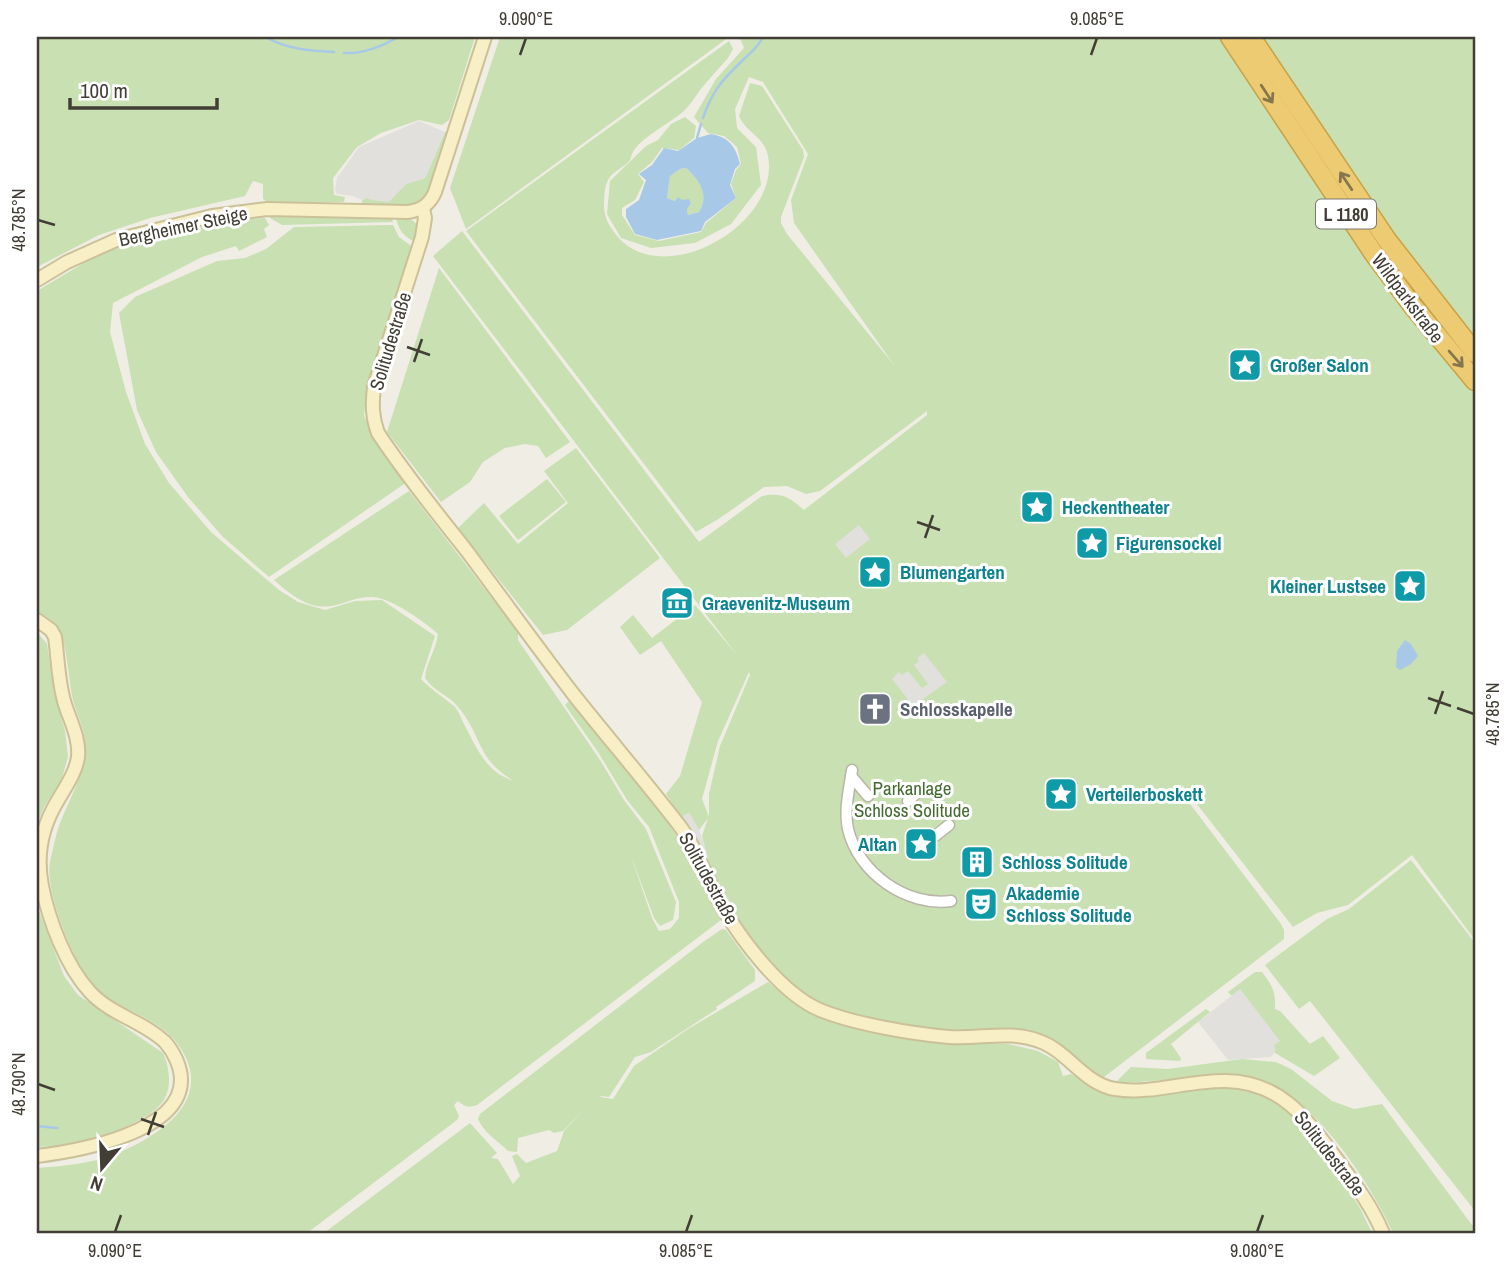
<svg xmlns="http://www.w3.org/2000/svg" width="1512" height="1270" viewBox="0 0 1512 1270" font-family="'Archivo Narrow',sans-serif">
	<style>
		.green { fill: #c8e0b2; fill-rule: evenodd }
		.parking { fill: #e1e0dd }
		.water { fill: #a7c9e7; fill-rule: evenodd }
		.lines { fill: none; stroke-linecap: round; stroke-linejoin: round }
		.stream { stroke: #a7c9e7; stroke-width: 2.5 }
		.street-casing { stroke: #bab5a9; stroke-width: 13 }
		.secondary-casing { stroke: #cbc199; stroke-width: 16 }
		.highway-casing { stroke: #caa145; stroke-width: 21 }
		.street { stroke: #fff; stroke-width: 10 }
		.secondary { stroke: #f8efc7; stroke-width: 12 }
		.highway { stroke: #edcb73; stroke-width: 18 }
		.oneway { stroke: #86764e }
		.ticks { fill: none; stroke: #423e35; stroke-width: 2.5 }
		.labels { text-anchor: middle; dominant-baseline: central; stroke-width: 6; stroke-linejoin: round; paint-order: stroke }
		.shield { fill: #fff; stroke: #7b7872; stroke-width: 2 }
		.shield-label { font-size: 18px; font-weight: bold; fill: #423e35 }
		.street-label { font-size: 19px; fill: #423e35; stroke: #fff }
		.culture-label { font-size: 19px; font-weight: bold; fill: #0d838f; stroke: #fff; text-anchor: start }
		.worship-label { font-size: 19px; font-weight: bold; fill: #5b616d; stroke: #fff; text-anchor: start }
		.park-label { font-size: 19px; fill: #436c30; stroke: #fff }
		.neatline { fill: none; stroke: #423e35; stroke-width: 2.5 }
		.ticks-label { font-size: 18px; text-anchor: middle; fill: #423e35 }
	</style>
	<rect width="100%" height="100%" fill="#f0ede5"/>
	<g class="green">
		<path d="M 37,37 L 475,37 L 449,120 L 442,125 L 419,120 L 381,133 L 357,147 L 333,178 L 334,195 L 345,197 L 344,202 L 269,203 L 263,199 L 263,184 L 253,181 L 245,196 L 150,218 L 99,235 L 37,267 Z"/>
		<path d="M 500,37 L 729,37 L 466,229 L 450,188 Z"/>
		<path d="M 736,37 L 1221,37 L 1436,345 L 1475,392 L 1475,940 L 1412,855 L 1348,905 L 1317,913 L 1293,927 L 1182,785 L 1181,792 L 1281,924 L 1284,930 L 1284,939 L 1104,1077 L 1099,1078 L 1057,1044 L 1028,1029 L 969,1032 L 908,1025 L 839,1011 L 808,1000 L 780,976 L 731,911 L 709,863 L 702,836 L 708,818 L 699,830 L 689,813 L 681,817 L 666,794 L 680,776 L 702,702 L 661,641 L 640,655 L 620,627 L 633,615 L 652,638 L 695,605 L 737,655 L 433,256 L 462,231 L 699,542 L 762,496 C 783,492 789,497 804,510 L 927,415 L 927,411 L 820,491 L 806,494 L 787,486 L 764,487 L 720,518 L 696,532 L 466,231 L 729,41 L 733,49 L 728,58 C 719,68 709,79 700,90 C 695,97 690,105 684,111 C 668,125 647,133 634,150 C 632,153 631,157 630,160 C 625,167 615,170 610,177 C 604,184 604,199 604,208 C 605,218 608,224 614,232 C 656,292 772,231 769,164 C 768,136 747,135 739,116 L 750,83 L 762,86 L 803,150 L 804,157 L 781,217 L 781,223 L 787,234 L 894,365 L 794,223 L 791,200 L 808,154 L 763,82 L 749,77 L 735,109 L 737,128 L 756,147 L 761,185 L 731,224 L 695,243 L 651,248 L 621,238 L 607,214 L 610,181 L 646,146 L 658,140 L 671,124 L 685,117 L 696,126 L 694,138 L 679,150 L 662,148 L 652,162 L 638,174 L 644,182 L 635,200 L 622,208 L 622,215 L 635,235 L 659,241 L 701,232 L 706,223 L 736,198 L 731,184 L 736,170 L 741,164 L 737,147 L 724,136 L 708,133 L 694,117 L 716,79 L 744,48 L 740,38 ZM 749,672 L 750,675 L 720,746 L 709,794 L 709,817 L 702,799 L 718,741 Z"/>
		<path d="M 1258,37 L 1475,37 L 1475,341 L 1385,227 Z"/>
		<path d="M 450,131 L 431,187 L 423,199 L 411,205 L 362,204 L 362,200 L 366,198 L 389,201 L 406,184 L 425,178 L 445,132 Z"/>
		<path d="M 686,168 C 699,180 710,195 699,212 L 688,215 L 687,209 L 682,200 L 675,201 L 667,198 L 670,176 L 680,169 Z"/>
		<path d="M 269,213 L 391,215 L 393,222 L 282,225 L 270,218 Z"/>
		<path d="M 396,217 C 406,217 412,218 418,226 L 416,242 C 404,238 398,229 396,217 Z"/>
		<path d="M 265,218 L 269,225 L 264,229 L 267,237 L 239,251 L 236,246 L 202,257 L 113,303 L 110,332 L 126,392 L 145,444 L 169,483 L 211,532 L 279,590 L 298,602 L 325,610 L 355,601 L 382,600 L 435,636 L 421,679 C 431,690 444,697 455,707 C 459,712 462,720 465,726 C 477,749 487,773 514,781 C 475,758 483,736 458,707 C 449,695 433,691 425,678 C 426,663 436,650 438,634 C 425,622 391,598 373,597 C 359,596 348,602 336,605 C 311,612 291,595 274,580 L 409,491 L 518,632 L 518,640 L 600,760 L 624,800 L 646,829 L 676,902 L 673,920 L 660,926 L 654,918 L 630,853 L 652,918 L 659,931 L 670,929 L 679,918 L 679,902 L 649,827 L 627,800 L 598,752 L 565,705 L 571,699 L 661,813 L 690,856 L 721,920 L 477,1105 C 468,1108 465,1107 458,1101 L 454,1105 L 459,1116 L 457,1120 L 307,1233 L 37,1233 L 37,1168 C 63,1166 90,1164 115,1154 C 162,1135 219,1097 176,1042 C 157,1018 124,1011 101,993 C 77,975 44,891 50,862 C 53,850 55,837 59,826 C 67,804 79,784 84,762 C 86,754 85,743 84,735 C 82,723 76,712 73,700 C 69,682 67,646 60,632 C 55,621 47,616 37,612 L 37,291 C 63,276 89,258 117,247 C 163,229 216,221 265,218 Z"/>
		<path d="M 393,225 L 399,237 L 414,248 L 366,395 L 364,416 L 373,435 L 407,482 L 269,577 L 222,536 L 188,497 L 156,452 L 137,410 L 119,313 L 135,297 L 217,261 L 245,258 L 266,249 L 294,227 Z"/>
		<path d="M 439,268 L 570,442 L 546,458 L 538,446 L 525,444 L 505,448 L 483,462 L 470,482 L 441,502 L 387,432 Z"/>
		<path d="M 576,448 L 660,558 L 567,630 L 543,635 L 458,528 L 484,503 L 518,544 L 568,503 L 544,471 Z"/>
		<path d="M 547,479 L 566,502 L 518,540 L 499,516 Z"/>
		<path d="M 37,632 L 47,644 L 54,692 L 65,731 L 68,757 L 62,778 L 44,807 L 37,824 Z"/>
		<path d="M 1411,860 L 1475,943 L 1475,1211 L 1310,1001 L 1299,1009 L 1265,965 L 1327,919 L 1349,909 Z"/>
		<path d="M 37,906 L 64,976 L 78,995 L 163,1053 C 170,1068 173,1091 160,1105 C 135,1131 72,1145 37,1147 Z"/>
		<path d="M 722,929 L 726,930 L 755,970 L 755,981 L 716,1007 L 717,1009 L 651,1052 L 635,1057 L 609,1097 L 601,1096 L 600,1097 L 613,1099 L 634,1066 L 688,1029 L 768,982 L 791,1001 L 825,1020 L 934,1041 L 1008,1044 L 1038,1051 L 1058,1062 L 1063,1076 L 1071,1074 L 1094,1088 L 1108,1093 L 1228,1084 L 1253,1089 L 1275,1098 L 1309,1129 L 1360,1208 L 1372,1233 L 324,1233 L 470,1123 L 497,1153 L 491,1158 L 498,1159 L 513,1184 L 520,1176 L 512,1156 L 517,1154 L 526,1163 L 557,1151 L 564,1131 L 586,1107 L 563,1131 L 554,1133 L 549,1130 L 518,1138 L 517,1152 L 508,1151 C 498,1141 484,1133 478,1119 L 480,1114 L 703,942 Z"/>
		<path d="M 1255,972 L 1262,972 C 1272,985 1276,992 1275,1009 L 1280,1011 L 1310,1044 L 1323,1036 L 1340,1058 L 1314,1076 L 1275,1053 L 1274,1045 L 1279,1041 L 1240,990 L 1232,996 L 1228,992 Z"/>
		<path d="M 1206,1009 L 1210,1012 L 1171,1044 L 1181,1058 L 1180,1061 L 1146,1059 L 1146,1053 Z"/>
		<path d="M 1242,1059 L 1276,1062 L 1291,1069 L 1332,1101 L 1354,1109 L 1382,1104 L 1475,1229 L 1475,1233 L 1393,1233 C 1375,1190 1311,1093 1264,1083 C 1218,1073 1171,1080 1125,1083 L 1117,1081 L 1131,1067 L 1168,1069 Z"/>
	</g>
	<g class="parking">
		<path d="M 419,121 L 445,132 L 425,178 L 406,184 L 389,202 L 372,200 L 366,198 L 362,200 L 353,196 L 337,194 L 335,190 L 337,178 L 359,147 Z"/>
		<path d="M 859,525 L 870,539 L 846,558 L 835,544 Z"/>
		<path d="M 924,653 L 947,682 L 913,706 L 892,679 L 899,672 L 902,675 L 908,671 L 922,688 L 928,684 L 914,665 L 919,661 L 917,658 Z"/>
		<path d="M 689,813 L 699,830 L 708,856 L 703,860 L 681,817 Z"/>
		<path d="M 1240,989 L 1280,1041 L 1274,1045 L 1275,1053 L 1270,1057 L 1228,1060 L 1198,1022 Z"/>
	</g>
	<g class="water">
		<path d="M 711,134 C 729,137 736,147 740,164 L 735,169 L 730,185 L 736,198 L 705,222 L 701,231 L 657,240 L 635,234 L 626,217 L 626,209 L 639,200 L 646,180 L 639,174 L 652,165 L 664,148 L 678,151 L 697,138 ZM 686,168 C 699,180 710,195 699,212 L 688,215 L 687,209 L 691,203 L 689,199 L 682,200 L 678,197 L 675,201 L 667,198 L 670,176 L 680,169 Z"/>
		<path d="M 1405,640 L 1411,644 L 1418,656 L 1411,664 L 1400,670 L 1396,667 L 1397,651 Z"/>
	</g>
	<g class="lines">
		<g class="stream">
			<path d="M 266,37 C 286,49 310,51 334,52"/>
			<path d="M 344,53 C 363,54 381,47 398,37"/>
			<path d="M 703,118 C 712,92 721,81 741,62 C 750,53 757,49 763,37"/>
			<path d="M 697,138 L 701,124"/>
			<path d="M 37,1126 L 57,1128"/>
		</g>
		<defs>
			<g id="street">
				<path d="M 852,770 C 849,790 844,810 848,829 C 858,873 907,907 951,901"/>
				<path d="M 851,776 L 868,796"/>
				<path d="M 908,801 L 920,790"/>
				<path d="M 935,836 L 949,825"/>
			</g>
			<g id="secondary">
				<path d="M 423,208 L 425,218 L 422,237 L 374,387 C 372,404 372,417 378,433 C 405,474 436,512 466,550 C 502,598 537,647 574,695 C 609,739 645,781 679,825 C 697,849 707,879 721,905 C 742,941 782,994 820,1010 C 854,1024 913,1034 949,1037 C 979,1039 1011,1030 1039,1041 C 1068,1051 1084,1084 1115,1089 C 1151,1095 1189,1080 1226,1081 C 1283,1082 1308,1121 1339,1162 C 1356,1185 1372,1207 1383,1233"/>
				<path d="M 37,280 L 67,262 L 116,240 L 212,216 L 267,209 L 408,212 C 422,210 430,204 435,192 L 485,37"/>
				<path d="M 37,620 L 51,630 L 55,637 C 58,658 58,680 64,701 C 69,719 80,737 78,757 C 76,772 66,786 58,800 C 42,826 36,856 42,886 C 49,921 66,966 90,992 C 111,1015 143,1021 165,1042 C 174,1052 181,1067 181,1080 C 181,1133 77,1151 37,1156"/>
			</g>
			<g id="highway">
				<path d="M 1230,37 L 1374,254 L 1412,305 L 1475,381"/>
				<path d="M 1251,37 L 1387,240 L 1475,353"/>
			</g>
		</defs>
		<use href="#street" class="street-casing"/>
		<use href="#secondary" class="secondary-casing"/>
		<use href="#highway" class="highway-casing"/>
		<use href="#street" class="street"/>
		<use href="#secondary" class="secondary"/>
		<use href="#highway" class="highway"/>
	</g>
	<defs><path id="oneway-shaft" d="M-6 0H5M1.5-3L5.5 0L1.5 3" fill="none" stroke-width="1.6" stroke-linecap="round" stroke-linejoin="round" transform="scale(1.75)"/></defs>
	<g class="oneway">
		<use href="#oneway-shaft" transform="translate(1267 94) rotate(57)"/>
		<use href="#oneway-shaft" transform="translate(1346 181) rotate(-124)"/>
		<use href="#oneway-shaft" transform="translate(1456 359) rotate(49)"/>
	</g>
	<path class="ticks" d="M 520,55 L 526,38M 1091,55 L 1097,38M 38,220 L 55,225M 407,347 L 430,355M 414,362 L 422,339M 917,522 L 940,530M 925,538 L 933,515M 1428,698 L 1451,706M 1457,708 L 1474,714M 1435,714 L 1443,691M 38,1084 L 55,1090M 141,1119 L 164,1127M 148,1135 L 156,1112M 115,1232 L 121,1215M 686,1232 L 692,1215M 1257,1232 L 1263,1215"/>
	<defs>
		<symbol id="sight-square" viewBox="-11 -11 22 22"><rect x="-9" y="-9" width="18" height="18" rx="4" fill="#0f9aa8" stroke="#fff"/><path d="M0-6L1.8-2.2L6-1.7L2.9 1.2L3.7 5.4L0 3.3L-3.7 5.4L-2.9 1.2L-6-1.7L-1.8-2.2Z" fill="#fff"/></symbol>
		<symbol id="museum-square" viewBox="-11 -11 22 22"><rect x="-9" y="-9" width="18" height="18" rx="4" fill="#0f9aa8" stroke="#fff"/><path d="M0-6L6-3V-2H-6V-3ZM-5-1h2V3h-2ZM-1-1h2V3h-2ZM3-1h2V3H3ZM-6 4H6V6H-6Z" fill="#fff"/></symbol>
		<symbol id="church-square" viewBox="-11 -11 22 22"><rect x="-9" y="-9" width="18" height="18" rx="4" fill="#6b7280" stroke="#fff"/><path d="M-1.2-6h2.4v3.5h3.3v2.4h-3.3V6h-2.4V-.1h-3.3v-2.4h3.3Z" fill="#fff"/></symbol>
		<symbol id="building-square" viewBox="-11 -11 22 22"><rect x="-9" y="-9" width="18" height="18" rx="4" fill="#0f9aa8" stroke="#fff"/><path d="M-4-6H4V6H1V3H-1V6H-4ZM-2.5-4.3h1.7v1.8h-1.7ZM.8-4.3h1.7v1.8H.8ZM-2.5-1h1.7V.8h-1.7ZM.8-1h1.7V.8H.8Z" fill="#fff"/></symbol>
		<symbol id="theatre-square" viewBox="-11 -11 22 22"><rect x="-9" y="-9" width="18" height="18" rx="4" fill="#0f9aa8" stroke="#fff"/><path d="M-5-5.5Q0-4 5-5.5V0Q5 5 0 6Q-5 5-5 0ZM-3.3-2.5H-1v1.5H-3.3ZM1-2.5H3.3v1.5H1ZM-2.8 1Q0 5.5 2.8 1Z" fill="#fff"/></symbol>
	</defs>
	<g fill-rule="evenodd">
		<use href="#sight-square" x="1226" y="346" width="38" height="38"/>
		<use href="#sight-square" x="1018" y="488" width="38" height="38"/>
		<use href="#sight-square" x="1073" y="524" width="38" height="38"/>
		<use href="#sight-square" x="856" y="553" width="38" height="38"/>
		<use href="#sight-square" x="1391" y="567" width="38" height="38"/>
		<use href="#museum-square" x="658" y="584" width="38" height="38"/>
		<use href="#church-square" x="856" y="690" width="38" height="38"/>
		<use href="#sight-square" x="1042" y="775" width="38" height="38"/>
		<use href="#sight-square" x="902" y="825" width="38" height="38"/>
		<use href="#building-square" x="958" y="843" width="38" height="38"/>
		<use href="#theatre-square" x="962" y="885" width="38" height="38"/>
	</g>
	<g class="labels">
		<rect class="shield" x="1316" y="199.5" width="60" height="29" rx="5"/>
		<g class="shield-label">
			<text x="1346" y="214">L 1180</text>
		</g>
		<g class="street-label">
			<text transform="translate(183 226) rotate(-12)">Bergheimer Steige</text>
			<text transform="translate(1408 298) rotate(53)">Wildparkstraße</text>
			<text transform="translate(390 341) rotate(-73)">Solitudestraße</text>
			<text transform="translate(709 878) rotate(61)">Solitudestraße</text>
			<text transform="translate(1330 1153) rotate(52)">Solitudestraße</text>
		</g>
		<g class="culture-label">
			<text x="1270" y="365">Großer Salon</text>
			<text x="1062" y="507">Heckentheater</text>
			<text x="1116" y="543">Figurensockel</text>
			<text x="900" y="572">Blumengarten</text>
			<text x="1386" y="586" text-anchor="end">Kleiner Lustsee</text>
			<text x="702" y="603">Graevenitz-Museum</text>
			<text x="1086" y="794">Verteilerboskett</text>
			<text x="897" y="844" text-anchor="end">Altan</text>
			<text x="1002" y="862">Schloss Solitude</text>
			<text x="1006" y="893">Akademie<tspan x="1006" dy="22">Schloss Solitude</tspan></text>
		</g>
		<g class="worship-label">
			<text x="900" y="709">Schlosskapelle</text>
		</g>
		<g class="park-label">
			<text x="912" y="788">Parkanlage<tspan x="912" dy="22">Schloss Solitude</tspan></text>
		</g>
	</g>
	<rect width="1512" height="1270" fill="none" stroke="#ffffff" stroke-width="77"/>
	<g transform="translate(102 1168) rotate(199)" stroke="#ffffff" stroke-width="5" paint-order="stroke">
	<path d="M0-5L12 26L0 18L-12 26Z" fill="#423e35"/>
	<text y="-10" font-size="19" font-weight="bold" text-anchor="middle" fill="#423e35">N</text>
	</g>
	<path d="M70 98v10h147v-10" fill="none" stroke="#423e35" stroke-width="3.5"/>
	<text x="80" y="98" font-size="21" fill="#423e35" stroke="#ffffff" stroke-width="5" paint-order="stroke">100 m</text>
	<rect x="38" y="38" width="1436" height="1194" class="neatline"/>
	<g class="ticks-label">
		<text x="526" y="25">9.090°E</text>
		<text x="1097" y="25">9.085°E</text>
		<text transform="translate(19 220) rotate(-90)" y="6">48.785°N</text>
		<text transform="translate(1493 714) rotate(-90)" y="6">48.785°N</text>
		<text transform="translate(19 1084) rotate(-90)" y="6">48.790°N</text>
		<text x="115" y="1257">9.090°E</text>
		<text x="686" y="1257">9.085°E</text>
		<text x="1257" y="1257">9.080°E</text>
	</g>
</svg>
